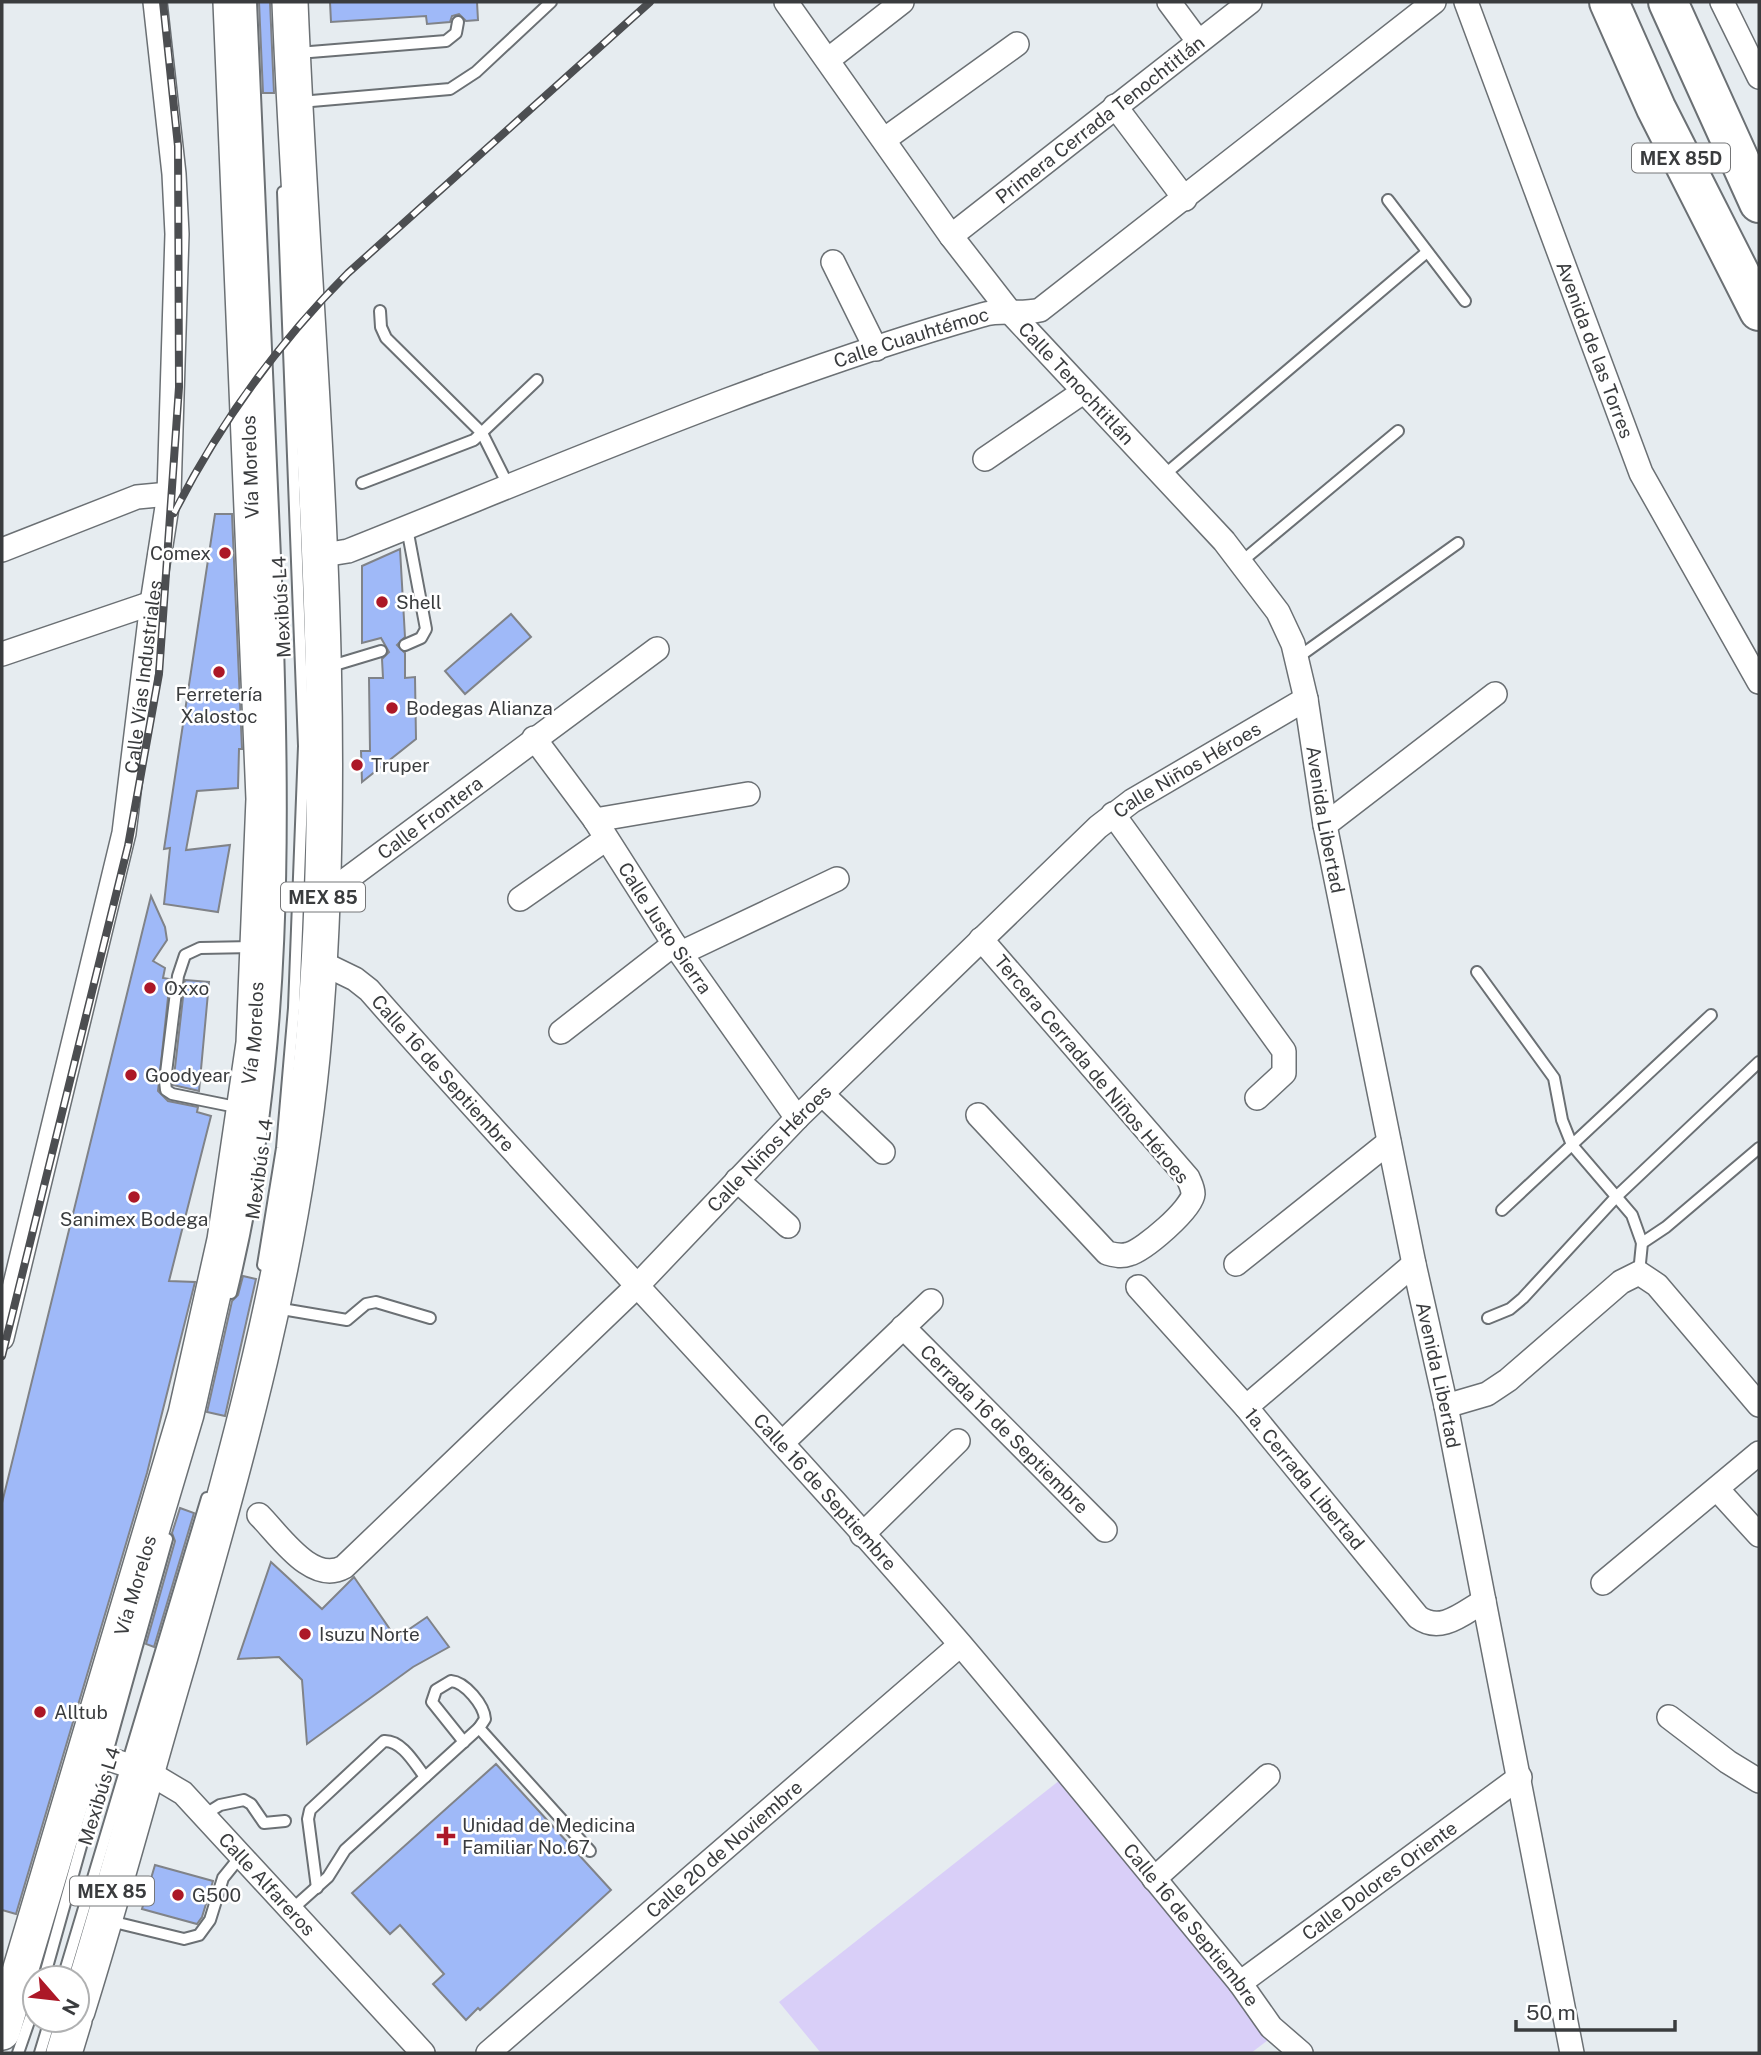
<svg xmlns="http://www.w3.org/2000/svg" width="1761" height="2055" viewBox="0 0 1761 2055" font-family="'Public Sans',sans-serif">
	<style>
		.green { fill: #d9cff8 }
		.building { fill: #9fb9f8; stroke: #808388; stroke-width: 2 }
		.lines { fill: none; stroke-linecap: round; stroke-linejoin: round }
		.service-casing { stroke: #6b7074; stroke-width: 14 }
		.minor-casing { stroke: #6b7074; stroke-width: 26 }
		.primary-casing { stroke: #6b7074; stroke-width: 38 }
		.motorway-casing { stroke: #6b7074; stroke-width: 42 }
		.service { stroke: #fff; stroke-width: 10 }
		.minor { stroke: #fff; stroke-width: 23 }
		.primary { stroke: #fff; stroke-width: 35 }
		.motorway { stroke: #fff; stroke-width: 38 }
		.rail-casing { stroke: #4c4e51; stroke-width: 8 }
		.rail { stroke: #fff; stroke-width: 5; stroke-dasharray: 16; stroke-linecap: butt }
		.poi-dot { fill: #ac1827; stroke: #fff; stroke-width: 2.5 }
		.labels { text-anchor: middle; dominant-baseline: central; stroke-width: 5; stroke-linejoin: round; paint-order: stroke }
		.shield { fill: #fff; stroke: #757678; stroke-width: 2 }
		.shield-label { font-size: 18px; font-weight: bold; fill: #3a3c3e }
		.street-label { font-size: 19px; fill: #3a3c3e; stroke: #fff }
		.poi-label { font-size: 19px; fill: #3a3c3e; stroke: #fff; text-anchor: start }
	</style>
	<rect width="100%" height="100%" fill="#e6ecf0"/>
	<path class="green" d="M 1060,1780 L 1276,2034 L 1251,2053 L 821,2053 L 779,2002 Z"/>
	<g class="building">
		<path d="M 259,2 L 270,2 L 274,93 L 263,93 Z"/>
		<path d="M 330,2 L 477,2 L 478,20 L 466,21 L 459,14 L 452,16 L 450,22 L 427,24 L 426,16 L 331,22 Z"/>
		<path d="M 215,514 L 232,514 L 242,749 L 239,749 L 238,788 L 197,791 L 186,850 L 230,845 L 218,912 L 164,904 L 170,848 L 164,849 Z"/>
		<path d="M 400,549 L 405,637 L 397,645 L 405,653 L 405,678 L 415,677 L 416,739 L 362,782 L 361,751 L 370,751 L 369,678 L 383,678 L 382,659 L 389,652 L 381,638 L 362,643 L 362,566 Z"/>
		<path d="M 511,614 L 531,637 L 465,694 L 445,671 Z"/>
		<path d="M 151,896 L 165,927 L 167,940 L 153,961 L 165,968 L 163,978 L 170,979 L 158,1091 L 168,1101 L 198,1107 L 197,1112 L 211,1116 L 169,1281 L 195,1282 L 147,1473 L 16,1914 L 2,1910 L 2,1503 Z"/>
		<path d="M 185,980 L 209,982 L 199,1091 L 173,1085 Z"/>
		<path d="M 243,1276 L 256,1279 L 225,1416 L 207,1412 L 232,1301 L 238,1295 Z"/>
		<path d="M 180,1508 L 194,1513 L 154,1647 L 146,1644 L 175,1541 L 172,1533 Z"/>
		<path d="M 271,1562 L 322,1609 L 354,1577 L 396,1638 L 427,1617 L 449,1647 L 413,1667 L 307,1744 L 302,1680 L 279,1657 L 238,1659 Z"/>
		<path d="M 496,1764 L 611,1890 L 480,2010 L 478,2008 L 466,2020 L 433,1984 L 444,1974 L 400,1925 L 390,1934 L 352,1893 Z"/>
		<path d="M 155,1865 L 213,1881 L 202,1917 L 197,1924 L 142,1909 Z"/>
	</g>
	<g class="lines">
		<defs>
			<g id="service">
				<path d="M 298,53 L 446,41 L 456,33 L 458,22"/>
				<path d="M 300,102 L 450,89 L 476,72 L 551,2"/>
				<path d="M 1388,200 L 1465,301"/>
				<path d="M 380,311 L 381,327 L 386,338 L 482,433 L 508,485"/>
				<path d="M 1163,476 L 1427,252"/>
				<path d="M 362,483 L 474,440 L 537,380"/>
				<path d="M 1241,562 L 1398,431"/>
				<path d="M 405,645 L 421,638 L 426,629 L 407,528"/>
				<path d="M 1297,658 L 1458,543"/>
				<path d="M 328,667 L 381,651"/>
				<path d="M 1477,972 L 1554,1078 L 1562,1120 L 1572,1145 L 1632,1215 L 1642,1243"/>
				<path d="M 241,1108 L 172,1094 L 166,1090 L 165,1081 L 178,976 L 185,955 L 200,948 L 253,947"/>
				<path d="M 1502,1210 L 1711,1015"/>
				<path d="M 263,1265 L 282,1148 L 294,1008 L 304,746 L 283,192"/>
				<path d="M 1639,1273 L 1642,1243 L 1666,1227 L 1759,1148"/>
				<path d="M 231,1293 C 289,1059 284,819 276,581 C 269,388 260,195 251,2"/>
				<path d="M 276,1308 L 347,1320 L 366,1304 L 376,1302 L 430,1318"/>
				<path d="M 1488,1318 L 1510,1309 L 1523,1298 L 1617,1196 L 1759,1062"/>
				<path d="M 464,1742 L 432,1702 L 436,1690 L 451,1681 C 465,1682 484,1705 485,1719 L 479,1728 L 590,1851"/>
				<path d="M 204,1815 L 220,1805 L 244,1800 L 251,1804 L 264,1823 L 285,1821"/>
				<path d="M 317,1888 L 308,1819 L 310,1810 L 384,1741 C 402,1740 415,1764 425,1777"/>
				<path d="M 290,1911 L 328,1877 L 345,1850 L 479,1728"/>
				<path d="M 110,1921 L 184,1939 L 199,1935 L 210,1920 L 223,1878 L 240,1857"/>
				<path d="M 44,1978 L 167,1539"/>
				<path d="M 63,1978 L 207,1498"/>
				<path d="M 18,2053 L 35,2004"/>
				<path d="M 40,2053 L 50,2020"/>
			</g>
			<g id="minor">
				<path id="s1" d="M 786,2 L 951,236 L 1010,312 L 1224,541 L 1278,612 L 1293,644 L 1306,699 L 1325,825 L 1414,1264 L 1446,1406 L 1572,2053"/>
				<path d="M 1169,2 L 1198,41"/>
				<path id="s2" d="M 1466,2 L 1641,473 L 1759,682"/>
				<path d="M 1722,2 L 1759,77"/>
				<path d="M 829,59 L 902,2"/>
				<path d="M 1115,106 L 1185,199"/>
				<path d="M 885,139 L 1017,44"/>
				<path id="s3" d="M 951,236 L 1250,2"/>
				<path d="M 833,262 L 876,349"/>
				<path d="M 985,459 L 1083,392"/>
				<path d="M 2,550 L 137,497 L 169,494"/>
				<path id="s4" d="M 317,556 L 348,551 C 557,468 765,377 982,315 C 1001,309 1021,315 1040,310 L 1434,2"/>
				<path d="M 2,654 L 152,603"/>
				<path id="s5" d="M 534,738 L 595,820 L 674,944 L 797,1118"/>
				<path d="M 1113,814 L 1284,1051 L 1284,1073 L 1257,1098"/>
				<path d="M 595,820 L 748,794"/>
				<path d="M 1325,825 L 1495,694"/>
				<path id="s6" d="M 323,897 L 657,649"/>
				<path d="M 520,899 L 606,839"/>
				<path d="M 681,953 L 837,879"/>
				<path id="s7" d="M 320,962 L 355,979 L 369,990 C 563,1211 769,1422 961,1645 C 1055,1756 1147,1870 1240,1983 L 1271,2027 L 1301,2053"/>
				<path d="M 561,1032 L 674,944"/>
				<path d="M 822,1094 L 883,1152"/>
				<path d="M 978,1115 L 1107,1253 C 1115,1255 1121,1257 1129,1254 C 1144,1250 1192,1209 1193,1194 C 1193,1188 1190,1183 1188,1178 L 981,939"/>
				<path d="M 737,1180 L 788,1226"/>
				<path d="M 1236,1264 L 1389,1142"/>
				<path id="s8" d="M 1138,1287 L 1246,1407 L 1418,1617 C 1441,1634 1463,1613 1484,1601"/>
				<path id="s9" d="M 903,1327 L 1105,1530"/>
				<path id="s10" d="M 2,1338 L 124,833 L 152,603 L 169,494 L 177,234 L 174,174 L 155,2"/>
				<path d="M 1446,1406 L 1487,1394 L 1508,1380 L 1621,1282 L 1639,1273 L 1657,1285 L 1759,1405"/>
				<path d="M 1246,1407 L 1414,1264"/>
				<path d="M 782,1443 L 931,1301"/>
				<path d="M 1717,1489 L 1759,1535"/>
				<path id="s11" d="M 259,1515 C 280,1536 312,1585 344,1567 L 636,1287 L 797,1118 L 1098,827 L 1132,801 L 1306,699"/>
				<path d="M 862,1535 L 958,1441"/>
				<path d="M 1603,1583 L 1759,1453"/>
				<path d="M 1669,1717 L 1728,1762 L 1759,1781"/>
				<path id="s12" d="M 87,1752 L 146,1771 L 183,1793 L 423,2053"/>
				<path d="M 1154,1879 L 1268,1776"/>
				<path id="s13" d="M 1240,1983 L 1520,1777"/>
				<path id="s14" d="M 488,2053 L 960,1645"/>
			</g>
			<g id="primary">
				<path d="M 77,2011 C 114,1893 145,1774 180,1656 C 237,1457 292,1263 312,1057 C 345,710 304,350 290,2"/>
				<path id="s15" d="M 2,2032 L 186,1414 L 225,1240 L 254,1043 L 264,799 L 231,2"/>
				<path d="M 64,2053 L 74,2020"/>
			</g>
			<g id="motorway">
				<path d="M 1609,2 L 1656,108 L 1759,311"/>
				<path d="M 1668,2 L 1759,203"/>
			</g>
		</defs>
		<use href="#service" class="service-casing"/>
		<use href="#minor" class="minor-casing"/>
		<use href="#primary" class="primary-casing"/>
		<use href="#motorway" class="motorway-casing"/>
		<use href="#service" class="service"/>
		<use href="#minor" class="minor"/>
		<use href="#primary" class="primary"/>
		<use href="#motorway" class="motorway"/>
		<defs>
			<g id="rail">
				<path d="M 174,513 C 220,423 277,344 348,273 L 650,2"/>
				<path d="M 2,1356 L 128,846 L 159,674 L 179,387 L 178,146 L 163,2"/>
			</g>
		</defs>
		<use href="#rail" class="rail-casing"/>
		<use href="#rail" class="rail"/>
	</g>
	<g class="poi-dot">
		<circle cx="225" cy="553" r="7"/>
		<circle cx="382" cy="602" r="7"/>
		<circle cx="219" cy="672" r="7"/>
		<circle cx="392" cy="708" r="7"/>
		<circle cx="357" cy="765" r="7"/>
		<circle cx="150" cy="988" r="7"/>
		<circle cx="131" cy="1075" r="7"/>
		<circle cx="134" cy="1197" r="7"/>
		<circle cx="305" cy="1634" r="7"/>
		<circle cx="40" cy="1712" r="7"/>
		<path d="M442.5 1825.5h7v7h7v7h-7v7h-7v-7h-7v-7h7z"/>
		<circle cx="178" cy="1895" r="7"/>
	</g>
	<g class="labels">
		<g class="shield">
			<rect x="1632" y="143.5" width="98" height="29" rx="5"/>
			<rect x="281" y="882.5" width="84" height="29" rx="5"/>
			<rect x="70" y="1876.5" width="84" height="29" rx="5"/>
		</g>
		<g class="shield-label">
			<text x="1681" y="158">MEX 85D</text>
			<text x="323" y="897">MEX 85</text>
			<text x="112" y="1891">MEX 85</text>
		</g>
		<g class="street-label">
			<text stroke="none"><textPath href="#s3" startOffset="189">Primera Cerrada Tenochtitlán</textPath></text>
			<text stroke="none"><textPath href="#s4" startOffset="634">Calle Cuauhtémoc</textPath></text>
			<text stroke="none"><textPath href="#s2" startOffset="371">Avenida de las Torres</textPath></text>
			<text stroke="none"><textPath href="#s1" startOffset="480">Calle Tenochtitlán</textPath></text>
			<text transform="translate(250 467) rotate(-92)">Vía Morelos</text>
			<text transform="translate(281 607) rotate(-93)">Mexibús L4</text>
			<text stroke="none"><textPath href="#s10" startOffset="677">Calle Vías Industriales</textPath></text>
			<text stroke="none"><textPath href="#s11" startOffset="1270">Calle Niños Héroes</textPath></text>
			<text stroke="none"><textPath href="#s6" startOffset="133">Calle Frontera</textPath></text>
			<text stroke="none"><textPath href="#s1" startOffset="999">Avenida Libertad</textPath></text>
			<text stroke="none"><textPath href="#s5" startOffset="231">Calle Justo Sierra</textPath></text>
			<text stroke="none"><textPath href="#s15" startOffset="1032">Vía Morelos</textPath></text>
			<text transform="translate(1092 1069) rotate(50)">Tercera Cerrada de Niños Héroes</text>
			<text stroke="none"><textPath href="#s7" startOffset="168">Calle 16 de Septiembre</textPath></text>
			<text stroke="none"><textPath href="#s11" startOffset="704">Calle Niños Héroes</textPath></text>
			<text transform="translate(259 1169) rotate(-82)">Mexibús L4</text>
			<text stroke="none"><textPath href="#s1" startOffset="1566">Avenida Libertad</textPath></text>
			<text stroke="none"><textPath href="#s9" startOffset="144">Cerrada 16 de Septiembre</textPath></text>
			<text stroke="none"><textPath href="#s8" startOffset="254">1a. Cerrada Libertad</textPath></text>
			<text stroke="none"><textPath href="#s7" startOffset="735">Calle 16 de Septiembre</textPath></text>
			<text stroke="none"><textPath href="#s15" startOffset="466">Vía Morelos</textPath></text>
			<text transform="translate(99 1796) rotate(-73)">Mexibús L4</text>
			<text stroke="none"><textPath href="#s14" startOffset="312">Calle 20 de Noviembre</textPath></text>
			<text stroke="none"><textPath href="#s13" startOffset="173">Calle Dolores Oriente</textPath></text>
			<text stroke="none"><textPath href="#s12" startOffset="229">Calle Alfareros</textPath></text>
			<text stroke="none"><textPath href="#s7" startOffset="1302">Calle 16 de Septiembre</textPath></text>
		</g>
		<g class="poi-label">
			<text x="211" y="553" text-anchor="end">Comex</text>
			<text x="396" y="602">Shell</text>
			<text x="219" y="694" text-anchor="middle">Ferretería<tspan x="219" dy="22">Xalostoc</tspan></text>
			<text x="406" y="708">Bodegas Alianza</text>
			<text x="371" y="765">Truper</text>
			<text x="164" y="988">Oxxo</text>
			<text x="145" y="1075">Goodyear</text>
			<text x="134" y="1219" text-anchor="middle">Sanimex Bodega</text>
			<text x="319" y="1634">Isuzu Norte</text>
			<text x="54" y="1712">Alltub</text>
			<text x="462" y="1825">Unidad de Medicina<tspan x="462" dy="22">Familiar No.67</tspan></text>
			<text x="192" y="1895">G500</text>
		</g>
	</g>
	<rect width="1761" height="2055" fill="none" stroke="#3a3c3e" stroke-width="7"/>
	<g transform="translate(56 1999) rotate(118)"><circle r="33" fill="#ffffff" stroke="#b0b1b2" stroke-width="2"/>
	<path d="M0-5L12 26L0 18L-12 26Z" fill="#ac1827"/>
	<text y="-10" font-size="19" font-weight="bold" text-anchor="middle" fill="#3a3c3e">N</text>
	</g>
	<path d="M1516 2020v10h159v-10" fill="none" stroke="#3a3c3e" stroke-width="3.5"/>
	<text x="1526" y="2020" font-size="21" fill="#3a3c3e" stroke="#ffffff" stroke-width="5" paint-order="stroke">50 m</text>
</svg>
